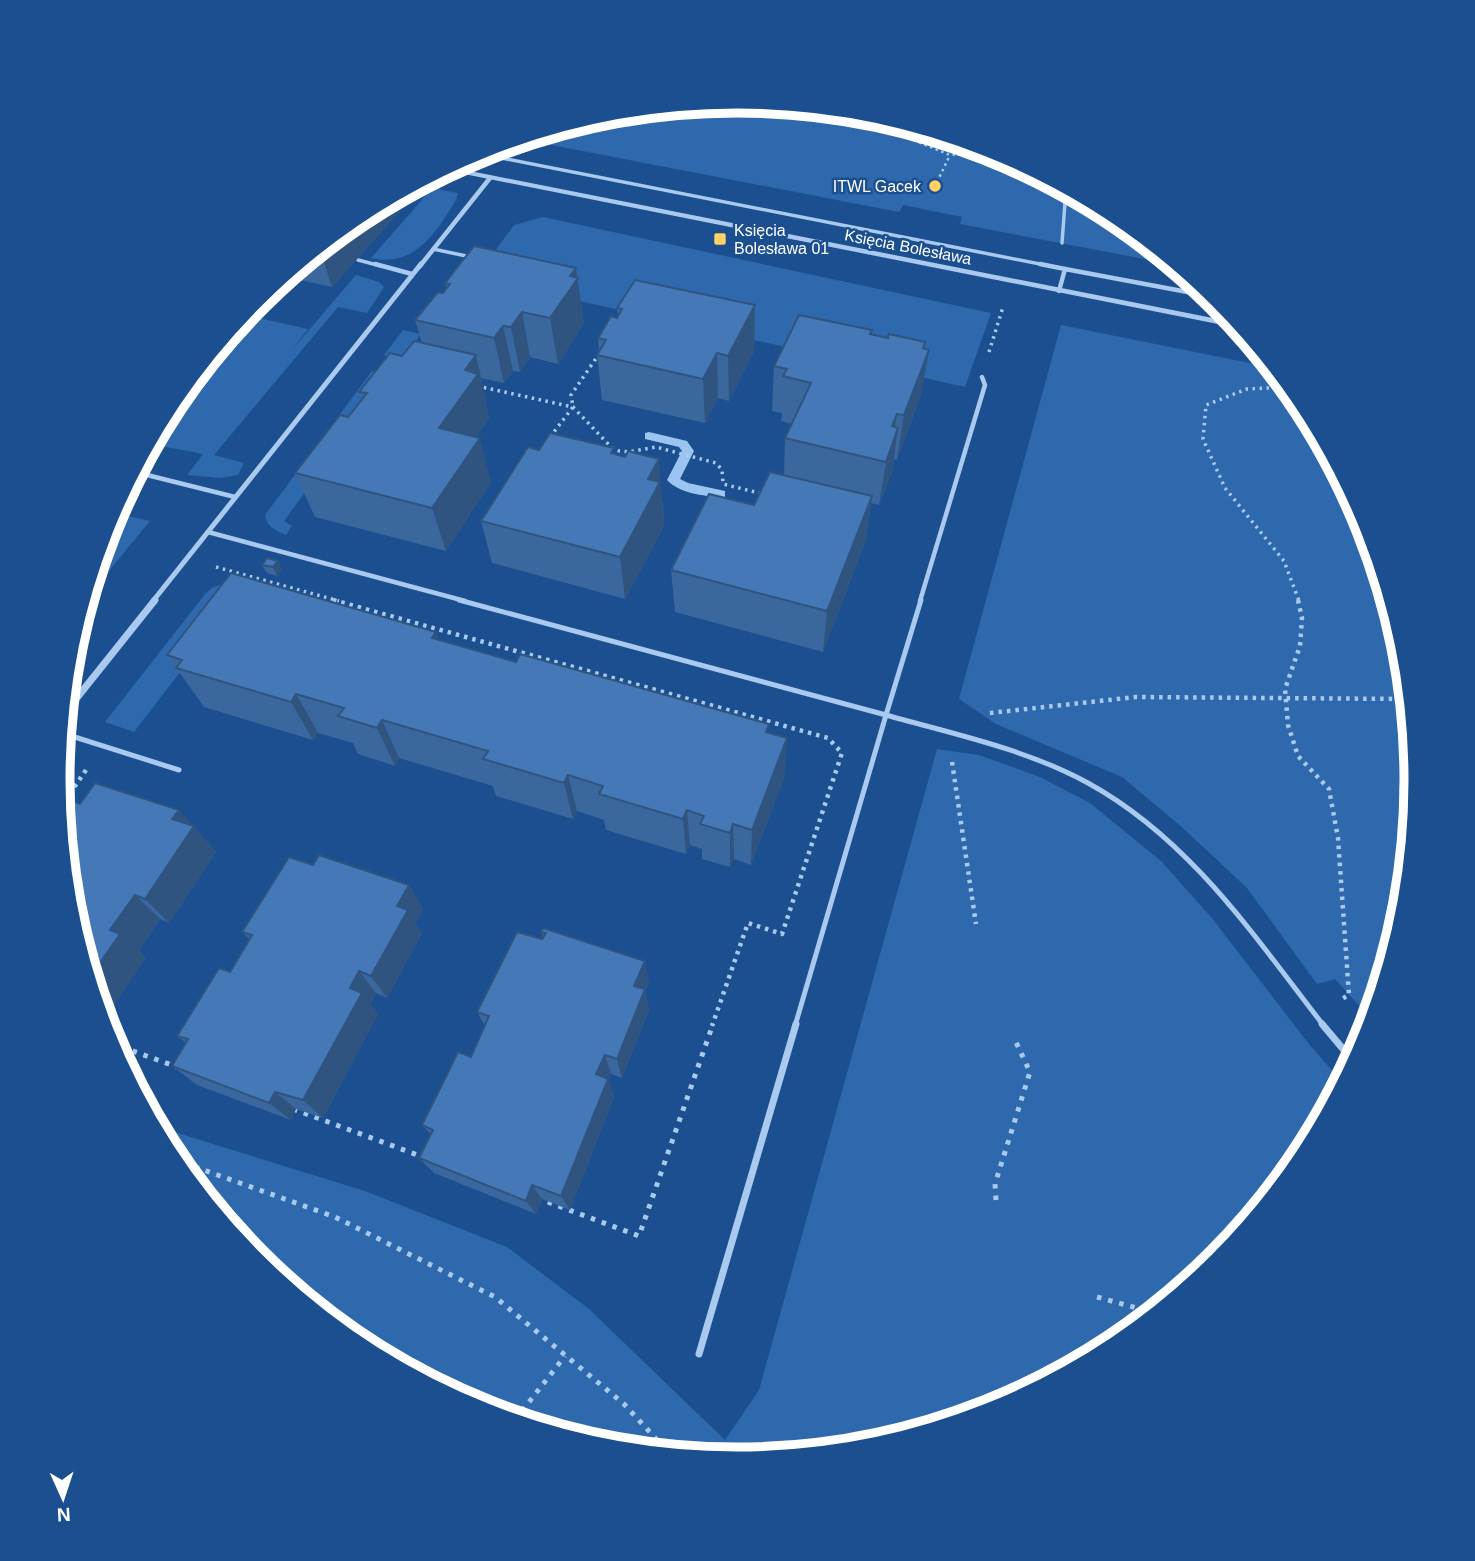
<svg xmlns="http://www.w3.org/2000/svg" width="1475" height="1561" viewBox="0 0 1475 1561" font-family="Arial,sans-serif">
	<style>
		.green { fill: #2e69ad }
		.lines { fill: none; stroke-linecap: round; stroke-linejoin: round }
		.stream { fill: #9cc4f0; fill-rule: evenodd }
		.path-far3 { stroke: #a9c9ee; stroke-width: 2.5; stroke-dasharray: 2.5 3.5; stroke-linecap: butt }
		.path-far2 { stroke: #a9c9ee; stroke-width: 3.5; stroke-dasharray: 2.5 4.5; stroke-linecap: butt }
		.path-far1 { stroke: #a9c9ee; stroke-width: 4.5; stroke-dasharray: 3.5 5; stroke-linecap: butt }
		.path { stroke: #a9c9ee; stroke-width: 5; stroke-dasharray: 4.5 7; stroke-linecap: butt }
		.service-far3 { stroke: #a9c9ee; stroke-width: 3.5 }
		.service-far2 { stroke: #a9c9ee; stroke-width: 4.5 }
		.service-far1 { stroke: #a9c9ee; stroke-width: 5 }
		.service { stroke: #a9c9ee; stroke-width: 7 }
		.minor-far2 { stroke: #a9c9ee; stroke-width: 4.5 }
		.minor-far1 { stroke: #a9c9ee; stroke-width: 5 }
		.minor { stroke: #a9c9ee; stroke-width: 7 }
		.tertiary { fill: #a9c9ee; fill-rule: evenodd }
		.wall { fill: #3a679d }
		.shaded-wall { fill: #305480 }
		.building { fill: #4478b7; stroke: #305480; stroke-width: 2 }
		.poi-dot { fill: #ffd166; stroke: #1b4f8f; stroke-width: 2.5 }
		.labels { text-anchor: middle; dominant-baseline: central; stroke-width: 5; stroke-linejoin: round; paint-order: stroke }
		.far-poi-label { font-size: 16px; fill: #fff; stroke: #1b4f8f; text-anchor: end }
		.far-street-label { font-size: 16px; fill: #fff; stroke: #1b4f8f }
		.rim { fill: none; stroke: #fff; stroke-width: 9 }
	</style>
	<rect width="100%" height="100%" fill="#1b4f8f"/>
	<g class="green">
		<path d="M 738,101 L 871,114 L 998,153 L 1115,216 L 1176,265 L 960,224 L 962,217 L 903,205 L 899,212 L 520,139 L 605,114 Z"/>
		<path d="M 435,185 L 441,190 L 458,193 L 456,200 C 436,233 414,268 371,258 Z"/>
		<path d="M 543,217 L 991,313 L 965,387 L 566,298 L 495,251 L 514,225 Z"/>
		<path d="M 356,275 L 379,282 L 384,287 L 367,313 L 338,307 L 214,455 L 244,463 L 238,475 L 221,478 L 187,475 L 203,454 L 150,444 L 173,403 L 245,315 L 308,329 L 291,351 Z"/>
		<path d="M 1061,325 L 1274,368 L 1303,403 L 1366,521 L 1404,648 L 1417,781 L 1404,914 L 1372,1020 L 1335,979 L 1317,984 L 1247,888 L 1184,829 L 1122,777 L 996,724 L 959,699 Z"/>
		<path d="M 403,330 L 421,334 L 401,361 L 384,355 Z"/>
		<path d="M 372,371 L 390,376 L 284,521 L 292,526 L 286,535 C 276,531 266,526 265,515 Z"/>
		<path d="M 114,513 L 150,521 L 85,600 L 110,520 Z"/>
		<path d="M 232,582 L 248,584 L 134,732 L 105,722 L 206,593 L 213,587 Z"/>
		<path d="M 937,749 L 979,755 L 1040,777 L 1090,803 L 1161,861 L 1211,917 L 1309,1044 L 1343,1083 L 1302,1158 L 1218,1261 L 1115,1346 L 997,1409 L 870,1447 L 737,1460 L 604,1447 L 477,1408 L 360,1345 L 257,1261 L 172,1158 L 155,1126 L 365,1191 L 507,1247 L 589,1309 L 725,1440 L 759,1390 Z"/>
	</g>
	<g class="lines">
		<path class="stream" d="M 649,432 L 687,441 L 694,451 L 680,479 L 688,483 L 725,491 L 725,497 L 721,498 C 703,495 680,494 667,480 L 682,451 L 679,447 L 645,439 L 645,433 Z"/>
		<g class="path-far3">
			<path d="M 841,111 L 950,155 L 990,150"/>
			<path d="M 937,182 L 950,155"/>
		</g>
		<g class="path-far2">
			<path d="M 989,352 L 1003,307"/>
			<path d="M 477,386 L 573,407 L 612,448 L 619,451 L 629,452 L 656,447 L 716,463 L 722,470 L 723,484 L 763,494"/>
			<path d="M 1290,387 L 1247,389 L 1206,405 L 1203,439 L 1225,488 L 1284,561 L 1299,601"/>
			<path d="M 550,437 L 573,407 L 571,395 L 599,354"/>
			<path d="M 216,567 L 339,601"/>
		</g>
		<g class="path-far1">
			<path d="M 333,600 L 828,738 L 842,753 L 782,934 L 748,923 L 712,1026"/>
			<path d="M 1298,600 L 1302,618 L 1300,646 L 1285,689 L 1288,725 L 1298,756 L 1329,789 L 1338,838 L 1349,995 L 1340,1000"/>
			<path d="M 990,713 L 1136,697 L 1409,699"/>
			<path d="M 952,762 L 976,924"/>
			<path d="M 60,808 L 86,770"/>
		</g>
		<g class="path">
			<path d="M 111,1043 L 177,1067"/>
			<path d="M 293,1109 L 423,1157"/>
			<path d="M 173,1159 L 335,1217 L 495,1297 L 624,1404 L 670,1454"/>
			<path d="M 537,1198 L 639,1236 L 713,1024"/>
			<path d="M 996,1200 L 995,1184 L 1030,1072 L 1014,1038"/>
			<path d="M 1097,1297 L 1155,1313"/>
			<path d="M 515,1420 L 565,1356"/>
		</g>
		<g class="service-far3">
			<path d="M 476,153 L 1050,266"/>
			<path d="M 1062,243 L 1066,189"/>
			<path d="M 433,249 L 471,257"/>
			<path d="M 358,260 L 381,266"/>
		</g>
		<g class="service-far2">
			<path d="M 375,264 L 412,274"/>
			<path d="M 1040,264 L 1065,269 L 1059,291"/>
			<path d="M 1065,269 L 1214,297"/>
			<path d="M 135,472 L 235,497"/>
			<path d="M 208,532 L 465,601"/>
			<path d="M 920,601 L 985,385 L 982,377"/>
		</g>
		<g class="service-far1">
			<path d="M 459,600 L 886,715 L 921,600"/>
			<path d="M 62,733 L 179,770"/>
			<path d="M 795,1026 L 886,715 C 953,734 1026,749 1088,783 C 1190,839 1254,936 1324,1026"/>
		</g>
		<g class="service">
			<path d="M 1322,1024 L 1354,1062"/>
			<path d="M 699,1354 L 796,1024"/>
		</g>
		<path class="minor-far2" d="M 420,266 L 490,178"/>
		<path class="minor-far1" d="M 153,601 L 421,264"/>
		<path class="minor" d="M 64,714 L 155,600"/>
		<path class="tertiary" d="M 450,167 L 1238,323 L 1243,329 L 444,170 Z"/>
	</g>
	<g class="wall">
		<path d="M 413,187 L 415,194 L 332,287 L 285,277 L 360,215 Z"/>
		<path d="M 576,268 L 584,323 L 558,364 L 530,357 L 520,372 L 513,371 L 504,383 L 481,378 L 486,400 L 485,402 L 489,418 L 476,437 L 491,482 L 446,551 L 315,517 L 295,473 L 348,417 L 362,399 L 359,392 L 402,356 L 422,343 L 415,320 L 443,293 L 447,289 L 445,283 Z"/>
		<path d="M 755,305 L 754,351 L 729,401 L 718,398 L 705,423 L 602,400 L 597,355 L 599,350 L 598,338 L 617,318 L 618,316 L 617,308 Z"/>
		<path d="M 872,335 L 929,350 L 921,395 L 897,460 L 894,459 L 892,472 L 879,505 L 871,503 L 866,540 L 823,652 L 675,612 L 671,570 L 754,505 L 784,475 L 785,438 L 792,424 L 781,421 L 782,413 L 772,411 L 774,366 Z"/>
		<path d="M 539,450 L 615,454 L 663,503 L 664,526 L 625,599 L 492,563 L 481,521 Z"/>
		<path d="M 262,565 L 282,570 L 277,576 L 267,573 Z"/>
		<path d="M 436,632 L 439,640 L 768,732 L 785,775 L 751,865 L 734,859 L 730,867 L 702,859 L 702,849 L 690,845 L 686,854 L 606,830 L 604,820 L 577,811 L 573,819 L 496,796 L 493,786 L 399,758 L 395,766 L 358,754 L 353,743 L 318,733 L 313,740 L 204,707 L 167,655 Z"/>
		<path d="M 80,804 L 192,825 L 216,852 L 169,923 L 160,919 L 139,951 L 146,957 L 105,1019 L 103,1018 L 71,913 Z"/>
		<path d="M 313,865 L 409,885 L 423,909 L 415,923 L 422,933 L 387,998 L 376,993 L 370,1004 L 378,1014 L 323,1118 L 296,1109 L 291,1120 L 197,1085 L 172,1066 L 186,1043 L 177,1036 L 230,972 L 250,940 L 242,932 Z"/>
		<path d="M 543,928 L 649,983 L 645,991 L 649,1010 L 622,1078 L 611,1074 L 608,1079 L 614,1097 L 570,1210 L 542,1199 L 536,1214 L 434,1173 L 419,1158 L 431,1134 L 422,1125 L 471,1057 L 485,1026 L 477,1012 L 542,939 L 543,937 L 541,932 Z"/>
	</g>
	<g class="shaded-wall">
		<path d="M 413,187 L 415,194 L 332,287 L 321,253 L 343,229 L 360,215 Z"/>
		<path d="M 576,268 L 584,323 L 558,364 L 550,318 L 570,276 Z"/>
		<path d="M 755,305 L 754,351 L 729,401 L 728,356 Z"/>
		<path d="M 522,312 L 530,357 L 520,372 L 511,327 Z"/>
		<path d="M 503,326 L 513,371 L 504,383 L 494,338 Z"/>
		<path d="M 925,342 L 920,371 L 929,350 L 921,395 L 897,460 L 904,415 Z"/>
		<path d="M 717,353 L 718,398 L 705,423 L 703,379 Z"/>
		<path d="M 476,355 L 486,400 L 485,402 L 489,418 L 452,472 L 439,428 L 465,370 Z"/>
		<path d="M 897,414 L 892,445 L 898,428 L 892,472 L 879,505 L 892,426 Z"/>
		<path d="M 480,438 L 491,482 L 446,551 L 432,508 Z"/>
		<path d="M 659,459 L 664,526 L 625,599 L 620,557 L 648,479 Z"/>
		<path d="M 872,496 L 866,540 L 823,652 L 827,611 Z"/>
		<path d="M 278,561 L 282,570 L 277,576 L 273,567 Z"/>
		<path d="M 436,632 L 450,672 L 432,638 Z"/>
		<path d="M 296,694 L 318,733 L 313,740 L 291,702 Z"/>
		<path d="M 382,720 L 399,758 L 395,766 L 377,728 Z"/>
		<path d="M 787,738 L 785,775 L 751,865 L 752,830 Z"/>
		<path d="M 568,775 L 577,811 L 573,819 L 564,783 Z"/>
		<path d="M 179,810 L 216,852 L 169,923 L 145,899 L 172,819 Z"/>
		<path d="M 687,810 L 690,845 L 686,854 L 683,819 Z"/>
		<path d="M 733,824 L 734,859 L 730,867 L 730,833 Z"/>
		<path d="M 409,885 L 423,909 L 415,923 L 422,933 L 387,998 L 371,976 L 397,906 Z"/>
		<path d="M 135,895 L 160,919 L 139,951 L 146,957 L 105,1019 L 102,1018 L 90,977 L 110,930 Z"/>
		<path d="M 645,961 L 649,983 L 645,991 L 649,1010 L 622,1078 L 617,1059 L 634,986 Z"/>
		<path d="M 359,971 L 376,993 L 370,1004 L 378,1014 L 323,1118 L 303,1100 L 350,988 Z"/>
		<path d="M 605,1055 L 611,1074 L 608,1079 L 614,1097 L 570,1210 L 561,1196 L 596,1074 Z"/>
		<path d="M 275,1092 L 296,1109 L 291,1120 L 269,1103 Z"/>
		<path d="M 532,1185 L 542,1199 L 536,1214 L 526,1201 Z"/>
	</g>
	<g class="building">
		<path d="M 343,229 L 321,253 L 315,252 Z"/>
		<path d="M 474,246 L 576,268 L 570,276 L 578,278 L 550,318 L 522,312 L 511,327 L 503,326 L 494,338 L 415,320 L 438,292 L 443,293 L 450,284 L 445,283 Z"/>
		<path d="M 635,280 L 755,305 L 728,356 L 717,353 L 703,379 L 597,355 L 606,340 L 598,338 L 611,316 L 617,318 L 622,309 L 617,308 Z"/>
		<path d="M 799,315 L 872,330 L 870,334 L 888,338 L 889,334 L 925,342 L 923,348 L 929,350 L 904,415 L 897,414 L 892,426 L 898,428 L 886,462 L 785,438 L 811,383 L 783,376 L 787,369 L 774,366 Z"/>
		<path d="M 414,341 L 476,355 L 465,370 L 478,374 L 439,428 L 480,438 L 432,508 L 295,473 L 340,415 L 348,417 L 367,393 L 359,392 L 390,353 L 402,356 Z"/>
		<path d="M 550,433 L 614,448 L 611,453 L 625,457 L 628,451 L 659,459 L 648,479 L 660,482 L 620,557 L 481,521 L 528,447 L 539,450 Z"/>
		<path d="M 770,472 L 872,496 L 827,611 L 671,570 L 709,494 L 754,505 Z"/>
		<path d="M 267,558 L 278,561 L 273,567 L 262,565 Z"/>
		<path d="M 231,573 L 436,632 L 432,638 L 516,662 L 520,654 L 769,724 L 766,732 L 787,738 L 752,830 L 733,824 L 730,833 L 700,824 L 704,816 L 687,810 L 683,819 L 599,794 L 603,786 L 568,775 L 564,783 L 483,759 L 488,751 L 382,720 L 377,728 L 338,716 L 344,708 L 296,694 L 291,702 L 176,668 L 182,660 L 167,655 Z"/>
		<path d="M 95,783 L 179,810 L 172,819 L 194,826 L 145,899 L 135,895 L 110,930 L 120,934 L 90,977 L 71,913 L 61,814 L 71,800 L 80,804 Z"/>
		<path d="M 319,855 L 409,885 L 397,906 L 408,910 L 371,976 L 359,971 L 350,988 L 362,993 L 303,1100 L 275,1092 L 269,1103 L 172,1066 L 188,1039 L 177,1036 L 219,968 L 230,972 L 252,935 L 242,932 L 289,857 L 313,865 Z"/>
		<path d="M 543,928 L 645,961 L 634,986 L 645,989 L 617,1059 L 605,1055 L 596,1074 L 608,1079 L 561,1196 L 532,1185 L 526,1201 L 419,1158 L 433,1130 L 422,1125 L 458,1052 L 471,1057 L 489,1016 L 477,1012 L 517,932 L 542,939 L 546,933 L 541,932 Z"/>
	</g>
	<g class="poi-dot">
		<circle cx="935" cy="186" r="7"/>
		<rect x="713" y="232" width="14" height="14" rx="3.5"/>
	</g>
	<g class="labels">
		<g class="far-poi-label">
			<text x="921" y="186">ITWL Gacek</text>
			<text x="734" y="230" text-anchor="start">Księcia<tspan x="734" dy="18">Bolesława 01</tspan></text>
		</g>
		<g class="far-street-label">
			<text transform="translate(908 247) rotate(11)">Księcia Bolesława</text>
		</g>
	</g>
	<path d="M0 0H1475V1561H0ZM70 780a667 667 0 1 1 1334 0a667 667 0 1 1-1334 0Z" fill="#1b4f8f" fill-rule="evenodd"/>
	<path class="rim" d="M70 780a667 667 0 1 1 1334 0a667 667 0 1 1-1334 0Z"/>
	<g transform="translate(63 1498) rotate(177)" stroke="#1b4f8f" stroke-width="5" paint-order="stroke">
	<path d="M0-5L12 26L0 18L-12 26Z" fill="#ffffff"/>
	<text y="-10" font-size="19" font-weight="bold" text-anchor="middle" fill="#ffffff">N</text>
	</g>
</svg>
